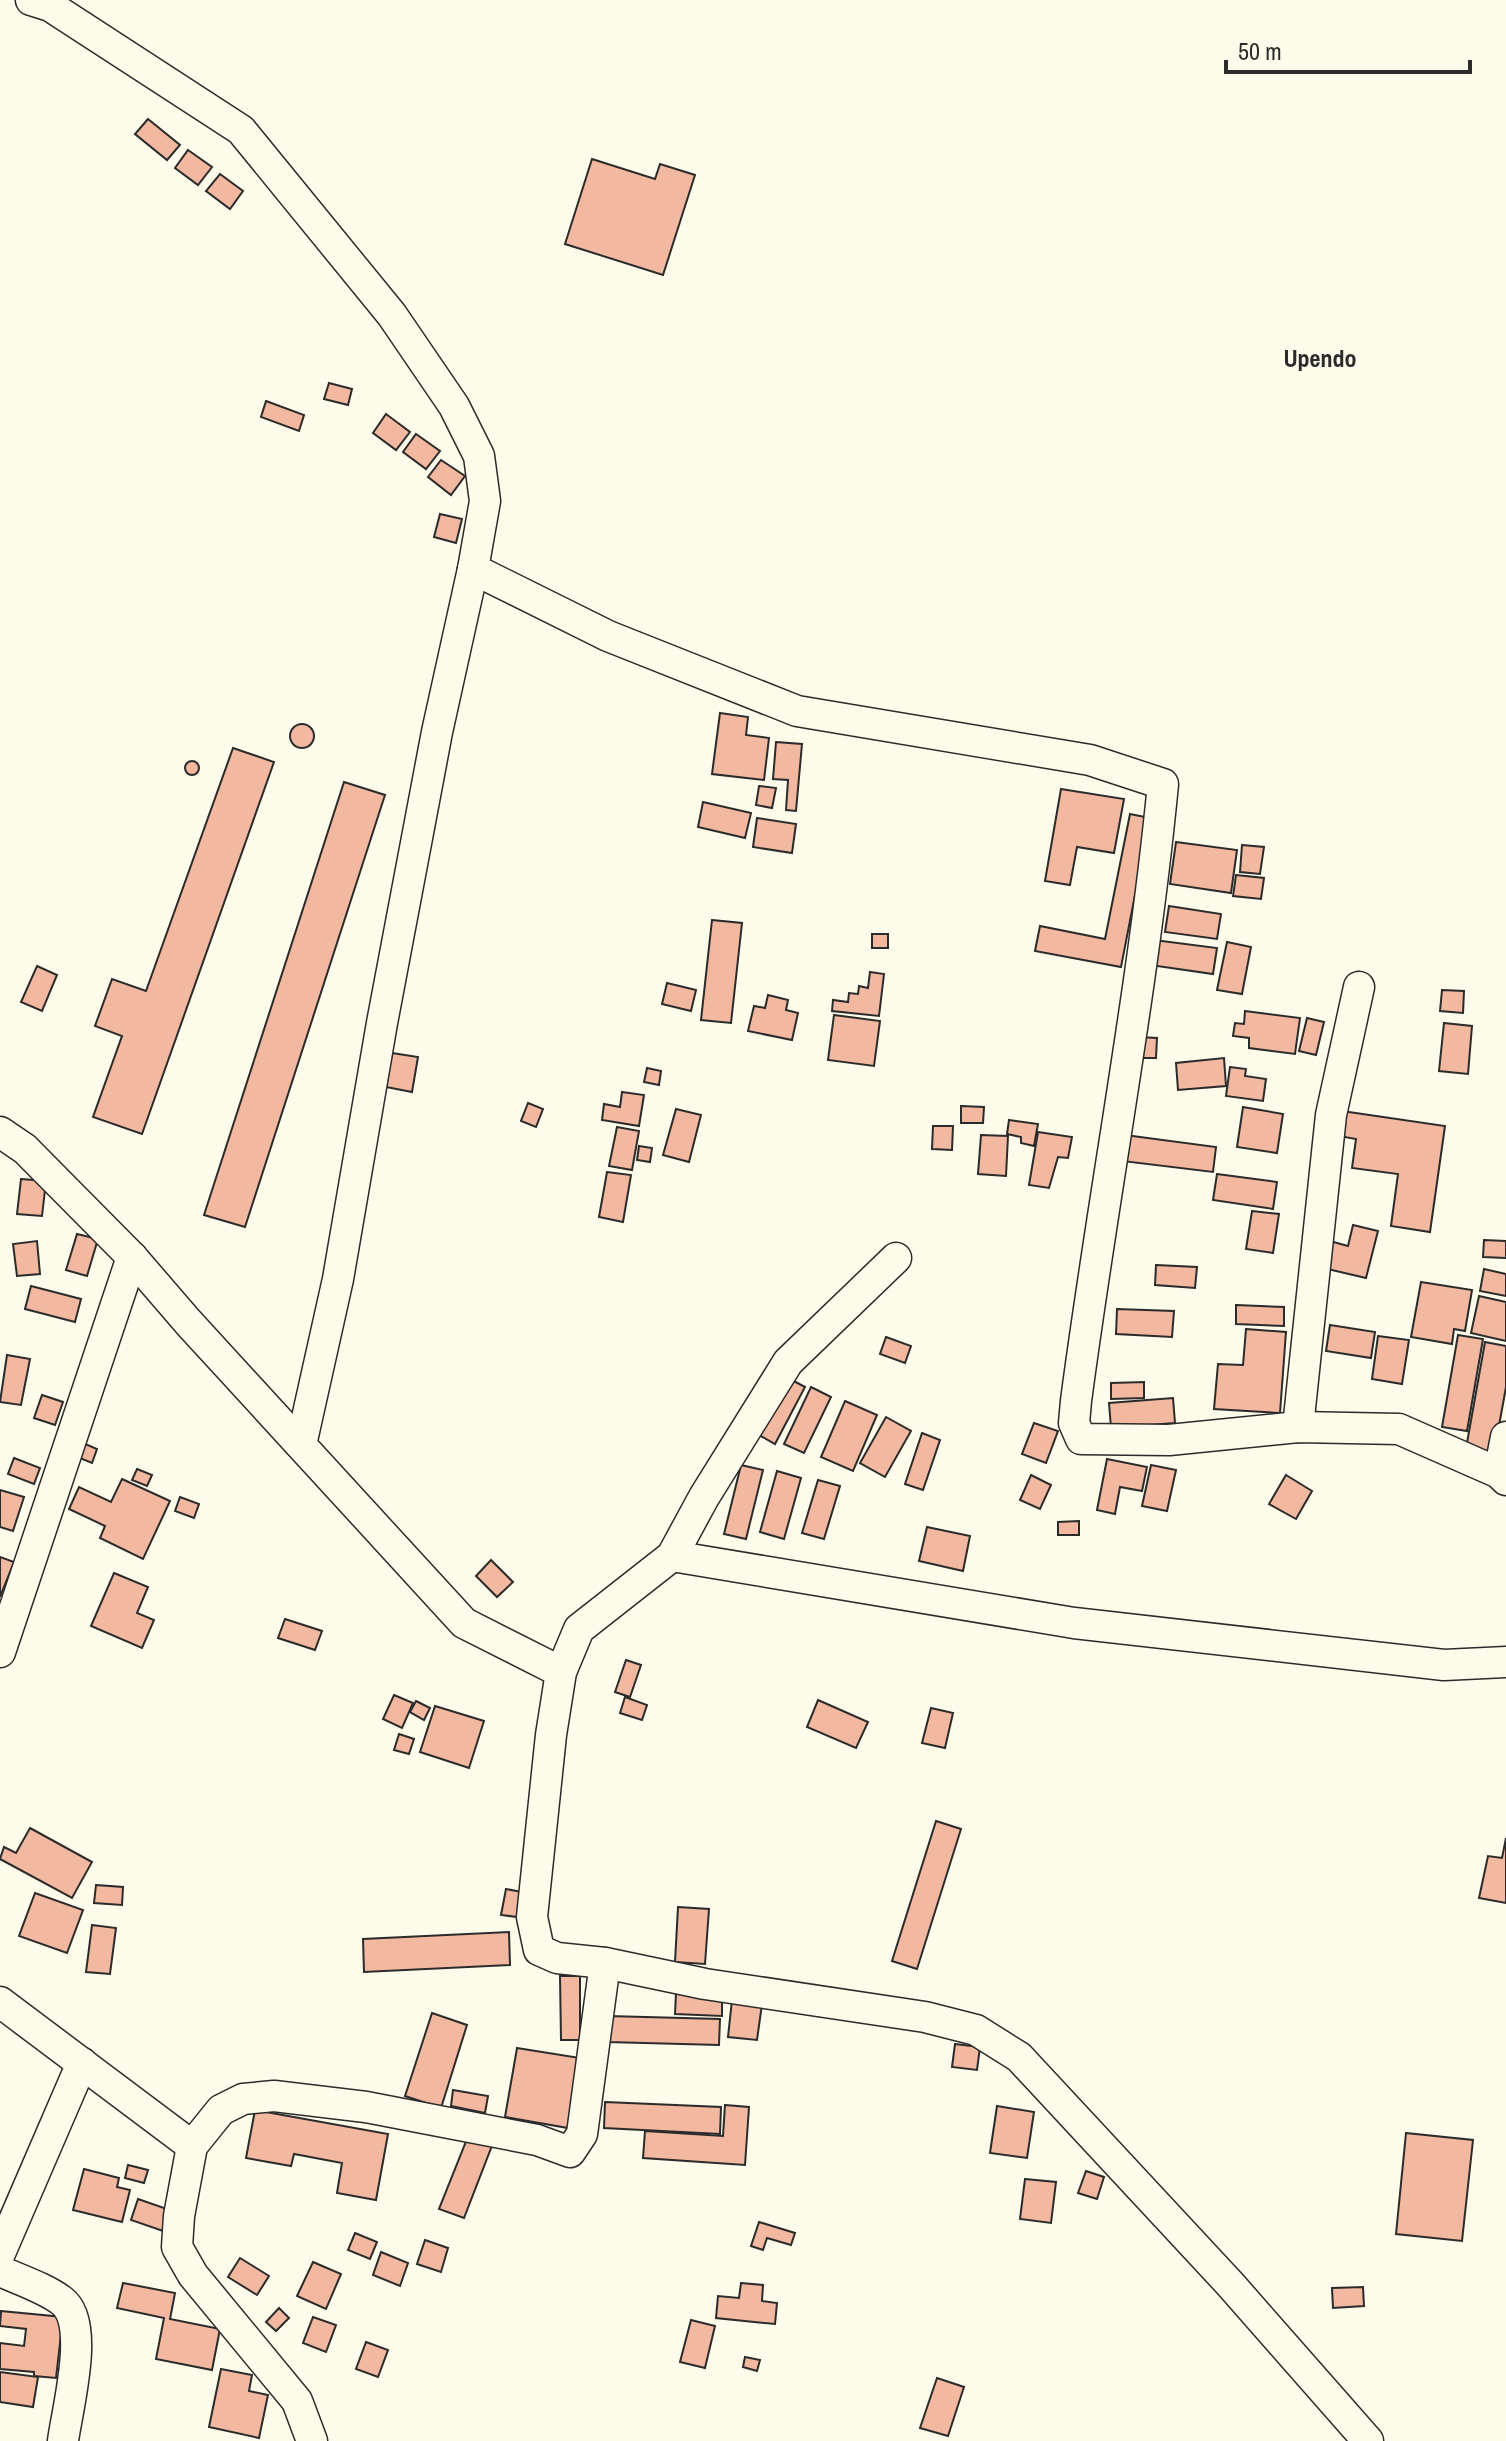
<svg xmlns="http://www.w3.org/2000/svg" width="1506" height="2441" viewBox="0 0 1506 2441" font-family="'Archivo Narrow',sans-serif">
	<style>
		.building { fill: #f2b8a0; stroke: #2b2b2b; stroke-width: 2 }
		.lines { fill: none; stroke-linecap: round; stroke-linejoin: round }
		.minor-casing { stroke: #2b2b2b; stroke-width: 33 }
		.minor { stroke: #fdfbea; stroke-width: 30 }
		.labels { text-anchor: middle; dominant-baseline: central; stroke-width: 6; stroke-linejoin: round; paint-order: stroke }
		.quarter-label { font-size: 24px; font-weight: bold; fill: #2b2b2b; stroke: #fdfbea }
	</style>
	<rect width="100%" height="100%" fill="#fdfbea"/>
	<g class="building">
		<path d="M 148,119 L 180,145 L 167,160 L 135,134 Z"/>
		<path d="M 188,150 L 212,167 L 198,185 L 175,168 Z"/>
		<path d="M 592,159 L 655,179 L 660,164 L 695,175 L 663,275 L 565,244 Z"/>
		<path d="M 220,174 L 243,191 L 230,209 L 206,191 Z"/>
		<path d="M 329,383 L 352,389 L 348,405 L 324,399 Z"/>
		<path d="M 266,401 L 304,415 L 299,431 L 261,417 Z"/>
		<path d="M 386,414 L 410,432 L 396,450 L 373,433 Z"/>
		<path d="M 416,434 L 440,451 L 426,469 L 403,452 Z"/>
		<path d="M 441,460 L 465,476 L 451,495 L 428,477 Z"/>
		<path d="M 440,514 L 462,519 L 456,543 L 434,537 Z"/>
		<path d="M 720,713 L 748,717 L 746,735 L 769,738 L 764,780 L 712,774 Z"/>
		<circle cx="302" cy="736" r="12"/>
		<path d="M 776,742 L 802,744 L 796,811 L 786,810 L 788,780 L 773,779 Z"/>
		<path d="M 233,748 L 274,762 L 142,1134 L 93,1117 L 122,1036 L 95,1026 L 112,979 L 146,991 Z"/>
		<circle cx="192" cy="768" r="7"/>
		<path d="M 344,782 L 385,795 L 245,1227 L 204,1215 Z"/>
		<path d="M 759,786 L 776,788 L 772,808 L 756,805 Z"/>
		<path d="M 1061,789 L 1124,799 L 1114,853 L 1077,847 L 1070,885 L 1045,881 Z"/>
		<path d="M 703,802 L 751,813 L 745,838 L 698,827 Z"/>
		<path d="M 1130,814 L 1150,818 L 1121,967 L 1035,951 L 1040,926 L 1105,939 Z"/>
		<path d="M 757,818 L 796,824 L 792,853 L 753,847 Z"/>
		<path d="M 1176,842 L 1237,850 L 1231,893 L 1170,884 Z"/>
		<path d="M 1242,845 L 1264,847 L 1260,874 L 1240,872 Z"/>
		<path d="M 1236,875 L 1264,878 L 1261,899 L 1233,896 Z"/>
		<path d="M 1169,906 L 1221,914 L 1217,939 L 1165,932 Z"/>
		<path d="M 712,920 L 742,923 L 731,1023 L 701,1020 Z"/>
		<rect x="872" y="934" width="16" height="14"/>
		<path d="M 1154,940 L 1217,948 L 1213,974 L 1150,965 Z"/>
		<path d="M 1227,942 L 1251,947 L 1242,994 L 1217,990 Z"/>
		<path d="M 37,966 L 57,975 L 42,1011 L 21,1002 Z"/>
		<path d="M 870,972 L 884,974 L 879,1016 L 832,1011 L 833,1000 L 848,1002 L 849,993 L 858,994 L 859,986 L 868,988 Z"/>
		<path d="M 667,983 L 696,990 L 691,1011 L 662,1004 Z"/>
		<path d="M 1442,990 L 1464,991 L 1463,1013 L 1440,1011 Z"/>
		<path d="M 768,995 L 788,1000 L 786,1010 L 798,1013 L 792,1040 L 748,1031 L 754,1006 L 765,1008 Z"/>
		<path d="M 1245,1011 L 1300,1018 L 1295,1054 L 1249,1048 L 1249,1038 L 1233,1036 L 1235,1023 L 1244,1024 Z"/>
		<path d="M 834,1015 L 880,1021 L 874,1066 L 828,1060 Z"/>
		<path d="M 1307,1018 L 1324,1022 L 1316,1055 L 1299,1051 Z"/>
		<path d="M 1444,1023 L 1472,1026 L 1468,1074 L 1439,1071 Z"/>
		<path d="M 1138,1037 L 1157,1038 L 1156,1058 L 1138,1058 Z"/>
		<path d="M 392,1053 L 418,1057 L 412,1092 L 386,1087 Z"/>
		<path d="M 1224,1058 L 1226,1086 L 1178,1090 L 1176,1063 Z"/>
		<path d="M 1230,1067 L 1246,1069 L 1245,1076 L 1266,1079 L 1263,1101 L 1226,1096 Z"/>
		<path d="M 647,1068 L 661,1071 L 659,1085 L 644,1082 Z"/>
		<path d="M 622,1092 L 644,1095 L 639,1126 L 602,1120 L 604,1104 L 620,1107 Z"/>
		<path d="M 528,1103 L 543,1109 L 536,1127 L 521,1121 Z"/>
		<path d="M 961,1106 L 984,1107 L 983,1123 L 961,1123 Z"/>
		<path d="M 1243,1107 L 1283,1114 L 1277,1153 L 1237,1147 Z"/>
		<path d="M 676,1109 L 701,1115 L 689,1162 L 663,1155 Z"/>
		<path d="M 1342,1111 L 1445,1126 L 1430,1232 L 1391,1226 L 1398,1174 L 1352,1168 L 1356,1139 L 1339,1136 Z"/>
		<path d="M 1009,1120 L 1038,1124 L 1034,1146 L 1021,1143 L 1021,1137 L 1007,1134 Z"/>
		<path d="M 933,1126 L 953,1126 L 952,1150 L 932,1149 Z"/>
		<path d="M 617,1127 L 639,1131 L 632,1170 L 609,1166 Z"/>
		<path d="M 1038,1132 L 1072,1137 L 1068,1158 L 1058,1157 L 1049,1188 L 1029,1185 Z"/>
		<path d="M 981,1135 L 1008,1136 L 1006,1176 L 978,1174 Z"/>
		<path d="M 1125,1135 L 1216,1147 L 1213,1172 L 1122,1161 Z"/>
		<path d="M 639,1146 L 652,1148 L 650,1162 L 637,1160 Z"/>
		<path d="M 607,1172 L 631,1175 L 623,1222 L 599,1217 Z"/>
		<path d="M 1217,1174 L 1277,1182 L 1273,1209 L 1213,1200 Z"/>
		<path d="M 21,1179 L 46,1181 L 42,1216 L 17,1214 Z"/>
		<path d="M 1252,1211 L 1279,1214 L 1273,1253 L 1246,1249 Z"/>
		<path d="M 1353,1225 L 1378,1231 L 1366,1278 L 1319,1267 L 1326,1240 L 1348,1246 Z"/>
		<path d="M 77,1234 L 98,1239 L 87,1276 L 66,1270 Z"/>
		<path d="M 1484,1240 L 1506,1241 L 1506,1258 L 1483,1257 Z"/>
		<path d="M 37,1241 L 40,1274 L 17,1276 L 13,1244 Z"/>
		<path d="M 1156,1265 L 1197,1267 L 1195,1288 L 1155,1285 Z"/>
		<path d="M 1484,1269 L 1506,1274 L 1506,1296 L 1480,1291 Z"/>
		<path d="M 1421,1282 L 1472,1290 L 1465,1331 L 1454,1329 L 1452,1344 L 1411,1337 Z"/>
		<path d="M 31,1286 L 81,1299 L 75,1322 L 25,1309 Z"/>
		<path d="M 1479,1296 L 1506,1302 L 1506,1341 L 1471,1333 Z"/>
		<path d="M 1236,1305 L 1284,1307 L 1284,1326 L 1236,1324 Z"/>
		<path d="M 1117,1309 L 1174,1311 L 1172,1337 L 1116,1334 Z"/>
		<path d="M 1330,1325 L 1375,1332 L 1371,1358 L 1326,1351 Z"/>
		<path d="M 1246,1329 L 1286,1332 L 1280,1413 L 1214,1409 L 1218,1364 L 1243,1365 Z"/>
		<path d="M 1458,1335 L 1483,1339 L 1467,1431 L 1442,1427 Z"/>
		<path d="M 1378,1336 L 1409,1340 L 1402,1384 L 1372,1379 Z"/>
		<path d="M 886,1337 L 911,1346 L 905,1363 L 880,1354 Z"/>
		<path d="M 1485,1342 L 1506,1346 L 1506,1387 L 1493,1459 L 1465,1454 Z"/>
		<path d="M 7,1355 L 30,1359 L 21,1405 L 0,1402 Z"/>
		<path d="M 790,1379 L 805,1387 L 775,1444 L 759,1435 Z"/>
		<path d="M 1144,1382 L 1144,1398 L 1111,1399 L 1111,1383 Z"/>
		<path d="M 811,1387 L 831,1397 L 804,1453 L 784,1444 Z"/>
		<path d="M 42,1395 L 63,1402 L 55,1425 L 34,1418 Z"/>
		<path d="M 1173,1398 L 1175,1423 L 1111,1428 L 1109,1403 Z"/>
		<path d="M 845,1401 L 877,1415 L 853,1471 L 821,1457 Z"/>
		<path d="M 886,1417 L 911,1431 L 885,1477 L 860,1463 Z"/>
		<path d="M 1034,1423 L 1058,1431 L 1046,1463 L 1022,1454 Z"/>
		<path d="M 922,1433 L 940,1440 L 923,1490 L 905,1484 Z"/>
		<path d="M 76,1440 L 97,1449 L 92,1463 L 70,1454 Z"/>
		<path d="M 14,1458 L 40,1468 L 34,1484 L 8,1474 Z"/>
		<path d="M 1107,1459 L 1147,1467 L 1142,1491 L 1120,1487 L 1115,1514 L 1097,1510 Z"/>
		<path d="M 741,1465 L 763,1470 L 746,1539 L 724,1534 Z"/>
		<path d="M 1151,1465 L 1176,1470 L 1167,1511 L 1142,1506 Z"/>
		<path d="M 137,1469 L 152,1475 L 147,1486 L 132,1480 Z"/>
		<path d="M 777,1471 L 801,1478 L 784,1539 L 760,1532 Z"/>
		<path d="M 1031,1475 L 1051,1485 L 1040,1509 L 1020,1500 Z"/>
		<path d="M 1286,1475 L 1312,1491 L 1296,1519 L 1269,1504 Z"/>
		<path d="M 122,1479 L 170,1501 L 143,1559 L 100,1538 L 105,1526 L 69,1509 L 79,1487 L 111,1502 Z"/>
		<path d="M 818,1480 L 840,1486 L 824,1539 L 802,1533 Z"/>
		<path d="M 0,1490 L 24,1497 L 13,1531 L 0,1527 Z"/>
		<path d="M 180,1497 L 199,1504 L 194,1518 L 175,1511 Z"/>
		<path d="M 1079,1521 L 1079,1535 L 1058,1535 L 1058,1522 Z"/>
		<path d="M 927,1527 L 970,1536 L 963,1571 L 919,1561 Z"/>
		<path d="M 0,1557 L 14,1562 L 0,1597 Z"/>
		<path d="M 491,1560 L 513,1582 L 497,1597 L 476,1576 Z"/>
		<path d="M 114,1573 L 148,1587 L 137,1613 L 154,1620 L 142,1648 L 91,1626 Z"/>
		<path d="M 285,1619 L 322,1631 L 315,1650 L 278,1638 Z"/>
		<path d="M 626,1660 L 641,1665 L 630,1697 L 615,1692 Z"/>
		<path d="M 394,1695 L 413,1703 L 402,1728 L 383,1719 Z"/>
		<path d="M 625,1697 L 647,1705 L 642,1720 L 620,1713 Z"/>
		<path d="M 818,1700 L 868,1722 L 856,1748 L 807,1727 Z"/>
		<path d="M 416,1701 L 430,1708 L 424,1720 L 410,1712 Z"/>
		<path d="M 435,1706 L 484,1721 L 469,1768 L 420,1752 Z"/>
		<path d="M 931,1708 L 953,1713 L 945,1748 L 922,1743 Z"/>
		<path d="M 399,1734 L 414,1739 L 409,1754 L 394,1750 Z"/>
		<path d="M 936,1821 L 961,1829 L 917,1969 L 892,1961 Z"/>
		<path d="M 30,1828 L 92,1862 L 72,1898 L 0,1859 L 4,1847 L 16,1853 Z"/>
		<path d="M 1506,1838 L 1506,1903 L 1479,1898 L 1488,1856 L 1502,1858 Z"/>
		<path d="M 96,1885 L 123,1887 L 122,1905 L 94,1903 Z"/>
		<path d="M 506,1889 L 522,1892 L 517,1917 L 501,1915 Z"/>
		<path d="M 35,1893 L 83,1910 L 67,1953 L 19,1936 Z"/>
		<path d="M 678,1907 L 709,1909 L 705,1964 L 675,1962 Z"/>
		<path d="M 92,1925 L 116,1928 L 110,1974 L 86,1972 Z"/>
		<path d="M 509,1932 L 510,1965 L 364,1972 L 363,1939 Z"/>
		<path d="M 560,1976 L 580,1976 L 580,2040 L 561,2040 Z"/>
		<path d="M 676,1993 L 722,1994 L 722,2016 L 675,2014 Z"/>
		<path d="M 732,2000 L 762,2004 L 757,2040 L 728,2037 Z"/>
		<path d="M 432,2013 L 467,2025 L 441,2108 L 405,2096 Z"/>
		<path d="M 608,2016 L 720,2019 L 719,2045 L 607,2042 Z"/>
		<path d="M 955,2044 L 980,2047 L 977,2070 L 952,2067 Z"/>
		<path d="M 517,2048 L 580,2058 L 568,2128 L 505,2117 Z"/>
		<path d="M 453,2090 L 488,2096 L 485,2113 L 451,2106 Z"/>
		<path d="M 605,2102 L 721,2107 L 720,2134 L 604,2128 Z"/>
		<path d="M 725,2105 L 749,2107 L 745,2165 L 643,2158 L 645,2131 L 723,2136 Z"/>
		<path d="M 997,2106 L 1034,2112 L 1027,2158 L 990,2153 Z"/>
		<path d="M 255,2110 L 388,2134 L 376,2200 L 337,2193 L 342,2163 L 294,2154 L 291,2166 L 246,2158 Z"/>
		<path d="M 1406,2133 L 1473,2140 L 1462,2241 L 1396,2234 Z"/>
		<path d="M 469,2134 L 493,2143 L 464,2218 L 439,2209 Z"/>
		<path d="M 128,2165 L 148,2170 L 144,2183 L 125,2178 Z"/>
		<path d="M 84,2169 L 119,2178 L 117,2187 L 130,2190 L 122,2222 L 73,2210 Z"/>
		<path d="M 1086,2171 L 1104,2177 L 1097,2199 L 1078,2193 Z"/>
		<path d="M 1025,2179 L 1056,2182 L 1051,2223 L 1020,2219 Z"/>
		<path d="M 138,2199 L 170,2210 L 163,2231 L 131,2220 Z"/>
		<path d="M 759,2222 L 795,2233 L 791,2245 L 767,2238 L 763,2250 L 751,2246 Z"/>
		<path d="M 355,2233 L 377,2242 L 370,2259 L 348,2250 Z"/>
		<path d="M 425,2240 L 448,2248 L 441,2272 L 417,2264 Z"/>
		<path d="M 381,2252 L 408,2263 L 400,2286 L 373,2275 Z"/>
		<path d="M 240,2258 L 269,2276 L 257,2295 L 228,2277 Z"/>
		<path d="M 313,2262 L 341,2274 L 326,2309 L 297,2296 Z"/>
		<path d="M 123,2283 L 175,2293 L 170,2319 L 220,2329 L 212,2370 L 156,2359 L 164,2318 L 117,2308 Z"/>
		<path d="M 741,2283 L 763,2285 L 762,2301 L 777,2303 L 775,2324 L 716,2318 L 718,2296 L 739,2298 Z"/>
		<path d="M 1363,2287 L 1364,2306 L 1333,2308 L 1332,2288 Z"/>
		<path d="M 279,2308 L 289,2318 L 276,2331 L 266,2322 Z"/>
		<path d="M 1,2311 L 63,2317 L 56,2378 L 34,2376 L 34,2372 L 0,2369 L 0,2343 L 24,2346 L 26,2329 L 0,2326 Z"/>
		<path d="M 313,2317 L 336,2325 L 326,2352 L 303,2343 Z"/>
		<path d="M 691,2320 L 715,2326 L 705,2368 L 680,2362 Z"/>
		<path d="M 366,2342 L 388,2350 L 378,2377 L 356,2369 Z"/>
		<path d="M 745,2357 L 760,2360 L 757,2371 L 743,2367 Z"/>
		<path d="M 221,2369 L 252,2375 L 249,2391 L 268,2395 L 259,2438 L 209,2427 Z"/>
		<path d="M 0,2372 L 38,2377 L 33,2407 L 0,2402 Z"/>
		<path d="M 937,2378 L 964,2387 L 948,2436 L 920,2428 Z"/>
	</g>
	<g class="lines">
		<defs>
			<g id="minor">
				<path d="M 31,0 L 50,6 L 241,130 L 392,315 L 454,406 L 479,456 L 485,501 L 473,569 L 437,732 L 382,1023 L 338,1279 L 301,1445"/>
				<path d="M 473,569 L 608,636 L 797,711 L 1090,760 L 1163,784 C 1143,991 1103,1196 1076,1401 L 1074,1423 L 1081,1439 L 1169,1440 L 1298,1427 L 1399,1429 L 1499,1473 L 1506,1480"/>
				<path d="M 0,1132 L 25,1149 L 132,1257 L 188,1322 L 464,1623 L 561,1672"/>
				<path d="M 896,1258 L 788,1362 L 704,1497 L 672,1556 L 579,1629 L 561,1672 L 551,1735 L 532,1917 L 539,1950 L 557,1958 L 605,1963 L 705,1984 L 925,2017 L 976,2030 L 1019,2057 L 1231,2285 L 1368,2441"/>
				<path d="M 1298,1427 L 1331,1115 L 1359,987"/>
				<path d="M 1499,1473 L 1506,1437"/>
				<path d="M 672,1556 L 1074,1623 L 1444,1665 L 1506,1662"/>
				<path d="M 0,1652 L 132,1257"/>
				<path d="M 0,2002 L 192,2146"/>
				<path d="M 0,2253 L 82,2063"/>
				<path d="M 0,2271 C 20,2280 45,2288 62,2301 C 91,2323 67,2409 63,2441"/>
				<path d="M 312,2441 L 297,2401 L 193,2275 L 177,2247 L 179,2216 L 192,2146 L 221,2110 L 243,2099 L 274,2096 L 366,2107 L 537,2140 L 570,2152 L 582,2134 L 605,1963"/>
			</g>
		</defs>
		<use href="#minor" class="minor-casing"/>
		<use href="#minor" class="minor"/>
	</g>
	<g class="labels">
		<g class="quarter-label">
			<text x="1320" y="358">Upendo</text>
		</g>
	</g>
	<path d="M1226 60v12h244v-12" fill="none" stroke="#2b2b2b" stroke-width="4"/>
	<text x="1238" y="60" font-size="24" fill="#2b2b2b" stroke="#fdfbea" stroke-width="6" paint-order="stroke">50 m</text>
</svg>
